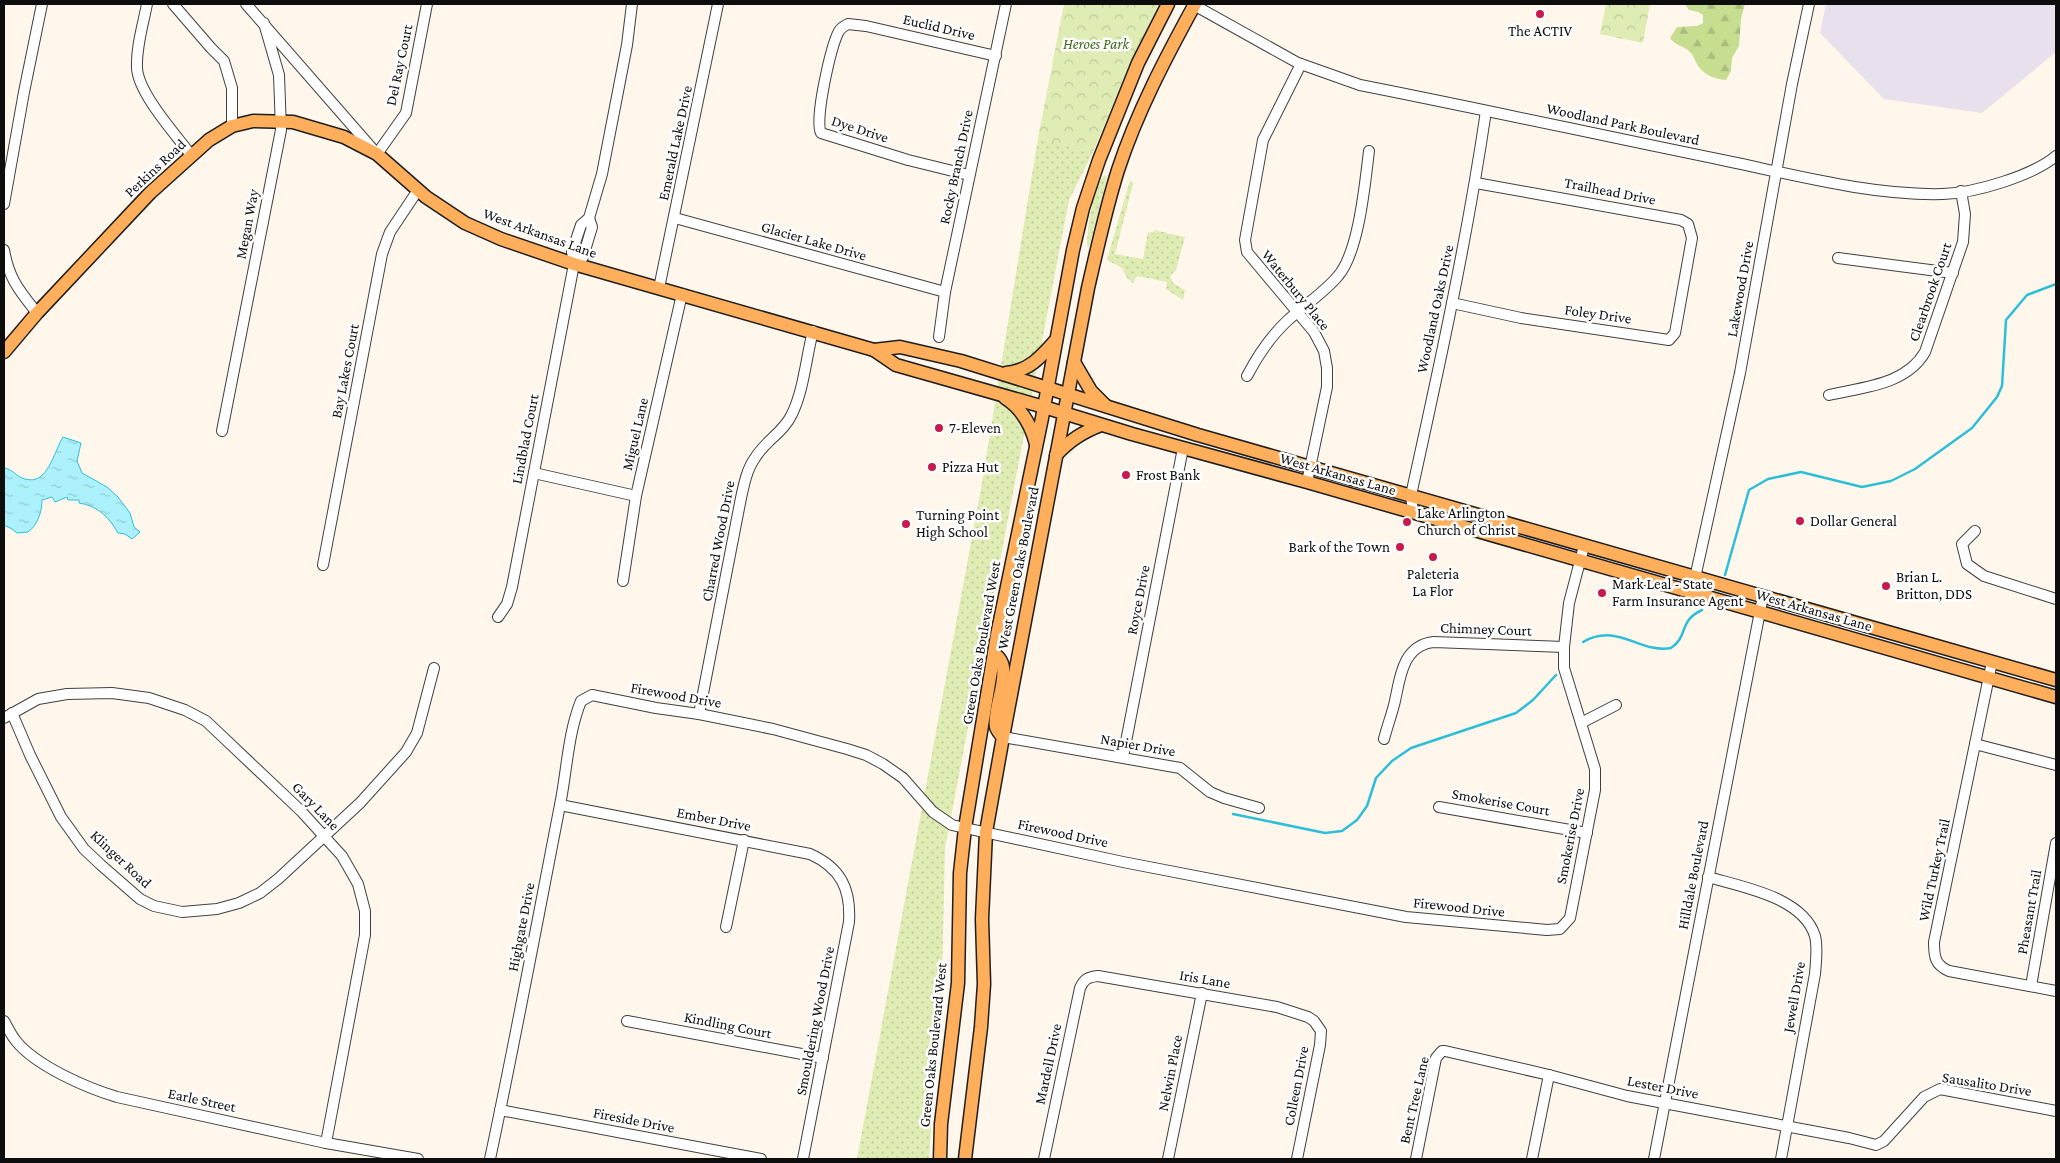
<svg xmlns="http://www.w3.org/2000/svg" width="2060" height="1163" viewBox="0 0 2060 1163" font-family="'Crimson Pro',serif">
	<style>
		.industrial { fill: #e8e0ec }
		.grass { fill: url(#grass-dots) }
		.forest { fill: url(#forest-firs) }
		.park { fill: url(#park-crowns) }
		.water { fill: url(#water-ripples); stroke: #2ebfd8 }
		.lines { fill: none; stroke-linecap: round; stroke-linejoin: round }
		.stream { stroke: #2ebfd8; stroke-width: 2.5 }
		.minor-casing { stroke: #404040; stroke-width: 12 }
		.major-casing { stroke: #1e1e1e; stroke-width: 15 }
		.minor { stroke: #fff; stroke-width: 10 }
		.major { stroke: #ffae5c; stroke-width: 12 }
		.poi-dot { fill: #c71a4e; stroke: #fff; stroke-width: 2 }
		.labels { text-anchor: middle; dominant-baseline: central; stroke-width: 5; stroke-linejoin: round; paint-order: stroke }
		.street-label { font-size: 15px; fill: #0d0d0d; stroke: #fff }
		.poi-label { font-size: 15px; fill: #0d0d0d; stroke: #fff; text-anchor: start }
		.park-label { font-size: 15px; font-style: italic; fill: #3d6918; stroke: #fff }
	</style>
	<defs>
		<pattern id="grass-dots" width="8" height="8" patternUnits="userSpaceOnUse" patternTransform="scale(1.25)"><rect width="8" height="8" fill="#dfecb3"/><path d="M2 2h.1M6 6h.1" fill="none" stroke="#bec999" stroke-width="1.8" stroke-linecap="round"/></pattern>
		<pattern id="forest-firs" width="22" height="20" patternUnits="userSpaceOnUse" patternTransform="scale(1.25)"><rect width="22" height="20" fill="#c7de91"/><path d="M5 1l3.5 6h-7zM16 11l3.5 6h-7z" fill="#aabd7c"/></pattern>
		<pattern id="park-crowns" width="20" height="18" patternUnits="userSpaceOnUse" patternTransform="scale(1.25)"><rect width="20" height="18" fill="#dfecb3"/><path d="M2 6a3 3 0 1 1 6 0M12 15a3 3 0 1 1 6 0" fill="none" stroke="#bec999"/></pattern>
		<pattern id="water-ripples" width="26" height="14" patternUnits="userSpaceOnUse" patternTransform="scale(1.25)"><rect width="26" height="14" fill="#acf1fb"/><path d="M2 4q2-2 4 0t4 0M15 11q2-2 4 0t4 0" fill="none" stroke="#93cdd6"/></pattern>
	</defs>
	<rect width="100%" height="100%" fill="#fff7ec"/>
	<path class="industrial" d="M 1826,4 L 2056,4 L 2056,52 L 1982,113 L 1884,99 L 1820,33 Z"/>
	<g class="grass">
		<path d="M 1038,138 L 1093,152 L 1069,200 L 945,848 L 942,980 L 929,1159 L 857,1159 L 981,489 Z"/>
		<path d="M 1105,175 L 1107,178 L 1089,247 L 1087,246 L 1087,241 C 1089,225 1092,185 1105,175 Z"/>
		<path d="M 1130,180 L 1133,184 L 1115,254 L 1143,259 L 1148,232 L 1153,233 L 1154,230 L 1185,237 L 1176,270 L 1170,276 L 1173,283 L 1185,290 L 1183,300 L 1166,289 L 1167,282 L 1137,276 L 1133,283 L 1127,278 L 1122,268 L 1107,260 Z"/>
	</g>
	<path class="forest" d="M 1685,4 L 1745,4 L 1741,19 L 1739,46 L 1732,58 L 1731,71 L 1726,80 C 1713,79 1702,74 1696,62 C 1694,58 1693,55 1690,52 C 1683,45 1677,47 1670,38 L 1677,27 L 1697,26 L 1703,23 L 1703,15 L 1698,12 L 1689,10 Z"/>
	<g class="park">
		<path d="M 1064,4 L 1159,4 L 1130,63 L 1093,152 L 1038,138 Z"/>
		<path d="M 1606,4 L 1650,4 L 1643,43 L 1600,34 Z"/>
	</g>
	<path class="water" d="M 63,437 L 81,443 L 77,461 L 82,473 L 107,487 L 118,497 L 130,513 L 134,527 L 140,532 L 132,539 L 125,534 L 118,533 C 109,517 98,506 79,503 L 79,500 L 68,500 L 67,497 L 55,502 L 52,497 L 42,500 C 42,511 38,525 28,532 L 17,533 L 12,529 L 4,525 L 4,468 C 13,469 16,477 25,479 C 48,486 54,451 63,437 Z"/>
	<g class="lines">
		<g class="stream">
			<path d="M 1725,575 L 1749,490 L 1768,479 L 1801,472 L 1862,487 L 1891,481 L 1915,469 L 1972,428 L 1997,397 L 2002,386 L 2006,320 L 2027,295 L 2056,284"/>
			<path d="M 1583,642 C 1618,622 1640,654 1671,648 C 1689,636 1678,621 1702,610"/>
			<path d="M 1233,814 L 1325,833 L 1342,831 L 1357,820 L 1367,806 L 1376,778 L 1392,761 L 1411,748 L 1516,713 L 1533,700 L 1556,675"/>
		</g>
		<defs>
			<g id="minor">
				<path d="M 147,4 C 143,25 136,47 137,68 C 138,93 176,135 191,155"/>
				<path d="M 173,4 L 211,48 L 224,61 L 232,88 L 232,126"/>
				<path d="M 246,4 L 377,154 L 406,113 L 427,4"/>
				<path d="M 1192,4 L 1298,63 L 1360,85 C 1482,109 1604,136 1727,161 C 1795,175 1873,196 1943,194 C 1975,193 2032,176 2056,156"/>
				<path d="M 1301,64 L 1263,140 L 1245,240 L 1247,252 L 1314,332 L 1324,351 L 1327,368 L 1327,387 L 1307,482"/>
				<path d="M 969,175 L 908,160 L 821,133 C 814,120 831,46 839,31 C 841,28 844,26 848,24 L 866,26 L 996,56"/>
				<path d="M 4,204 L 24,92 L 42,4"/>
				<path d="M 675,218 L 945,292"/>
				<path d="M 4,250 C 9,279 19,290 37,313"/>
				<path d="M 1838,258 L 1953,273"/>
				<path d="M 574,264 L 583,257 L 592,227 L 589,218"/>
				<path d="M 659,288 L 718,4"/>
				<path d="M 1452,303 L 1521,318 L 1669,340 L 1675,333 L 1692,238 L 1688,224 L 1681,220 L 1476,183"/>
				<path d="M 939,337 L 945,292 L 1006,4"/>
				<path d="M 1247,376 C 1258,355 1270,337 1287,321 C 1303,306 1324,293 1338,276 C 1359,252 1365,183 1369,151"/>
				<path d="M 1829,395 C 1863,387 1906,385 1925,352 L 1963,242 L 1965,214 L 1961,191"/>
				<path d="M 222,431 L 281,130 L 279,75 L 264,23"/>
				<path d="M 534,473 L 636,496"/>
				<path d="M 1413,512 L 1411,495 C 1439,368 1467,240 1486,111"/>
				<path d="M 1975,531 L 1962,544 L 1967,564 L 1984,576 L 2056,599"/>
				<path d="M 323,565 L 382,254 L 390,232 L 418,190"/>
				<path d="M 1695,578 L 1740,373 L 1792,84 L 1809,4"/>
				<path d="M 623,581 L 636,496 L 682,294"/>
				<path d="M 498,617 L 507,604 L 512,587 L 574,264 L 572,252 L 581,225 L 589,218 L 602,174 L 627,45 L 632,4"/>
				<path d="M 1992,662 L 1934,942 C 1934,957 1935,965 1949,971 L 2056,991"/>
				<path d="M 12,713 L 30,755 L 61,817 L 84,849 L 101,865 L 140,899 L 154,906 L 182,912 L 217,909 L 239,903 L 260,893 L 278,879 L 360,803 L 406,752 L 417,733 L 434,668"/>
				<path d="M 699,714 L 741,498 C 744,484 747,469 755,458 C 765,441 784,432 792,414 C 804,389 806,358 813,331"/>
				<path d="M 4,718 L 38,699 L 67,694 L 112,693 L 149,698 L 185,710 L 206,721 L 301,811 L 342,856 L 358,884 L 365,911 L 365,935 L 326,1143"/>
				<path d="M 1581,723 L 1616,705"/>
				<path d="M 1003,737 L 1180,768 L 1210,792 L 1224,798 L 1259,808"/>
				<path d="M 1384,739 C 1387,727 1392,714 1395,701 C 1400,677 1403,645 1434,642 L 1564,647"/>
				<path d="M 1975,744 L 2056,765"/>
				<path d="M 1123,757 L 1183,448"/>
				<path d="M 560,805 L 810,854 C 841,868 851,889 849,922 L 803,1159"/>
				<path d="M 1439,807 L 1587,833"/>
				<path d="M 1708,877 C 1742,887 1803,897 1815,936 C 1818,948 1816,961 1815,974 L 1781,1159"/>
				<path d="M 726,927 L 744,840"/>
				<path d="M 2031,986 L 2056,843"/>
				<path d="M 4,1021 C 8,1028 11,1035 16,1041 C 36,1066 87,1088 117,1097 L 326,1143 L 418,1159"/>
				<path d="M 627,1021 L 823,1058"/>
				<path d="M 500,1110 L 761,1159"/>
				<path d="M 490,1159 C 515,1041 537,923 560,805 C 567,770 568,733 581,701 L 592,695 L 656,708 L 699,714 L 773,729 L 847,749 L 866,755 L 883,764 L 903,778 L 933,812 L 952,825 L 965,828 L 1123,862 L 1406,917 L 1547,930 L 1560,929 L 1570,918 L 1595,790 L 1595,769 L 1564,668 L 1564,647 L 1569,603 L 1584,546"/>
				<path d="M 1044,1159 L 1080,988 C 1084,979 1088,977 1098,976 L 1277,1007 L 1308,1017 L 1314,1021 L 1321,1031 L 1320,1045 L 1297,1159"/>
				<path d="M 1168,1159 L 1202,993"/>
				<path d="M 1416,1159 L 1436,1058 L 1442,1051 L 1445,1051 L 1549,1075 L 1627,1096 L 1849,1138 L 1876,1145 L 1884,1141 L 1924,1097 L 1940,1089 L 2056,1111"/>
				<path d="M 1532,1159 L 1549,1075"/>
				<path d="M 1654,1159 L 1763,596"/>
			</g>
			<g id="major">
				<path d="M 874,350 L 900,347 L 961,361 L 1198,435 L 2056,680"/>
				<path d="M 4,352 L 37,313 L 150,193 L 209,140 L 232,126 L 253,121 L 293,122 L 344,137 L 377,154 L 426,197 L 465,223 L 501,239 L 574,264 L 874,350 L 896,365 L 1044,407 L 1132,434 L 1307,482 L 2056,697"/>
				<path d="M 1074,362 L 1091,391 L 1105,405"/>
				<path d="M 1006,373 C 1029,371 1041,357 1056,340"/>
				<path d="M 1005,398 C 1021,408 1031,425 1036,444"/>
				<path d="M 1056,455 C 1070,440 1083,432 1101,425"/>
				<path d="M 994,654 C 1016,666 992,707 996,727 C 997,730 1000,734 1003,737"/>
				<path d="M 940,1159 L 941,1124 L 958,983 L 960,873 L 965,828 L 997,635 L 1042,418 L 1073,250 L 1083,208 L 1099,160 L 1138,63 L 1168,4"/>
				<path d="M 965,1159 L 981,1027 L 984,984 L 982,919 L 986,832 L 1003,737 L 1088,288 C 1097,249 1106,208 1118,170 C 1137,112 1166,57 1195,4"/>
			</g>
		</defs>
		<use href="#minor" class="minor-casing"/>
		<use href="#major" class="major-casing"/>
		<use href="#minor" class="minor"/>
		<use href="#major" class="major"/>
	</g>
	<g class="poi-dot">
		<circle cx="1540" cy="14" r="5"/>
		<circle cx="939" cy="428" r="5"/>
		<circle cx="932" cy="467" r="5"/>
		<circle cx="1126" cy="475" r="5"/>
		<circle cx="1800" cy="521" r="5"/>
		<circle cx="1407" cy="522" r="5"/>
		<circle cx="906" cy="524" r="5"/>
		<circle cx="1400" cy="547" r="5"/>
		<circle cx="1433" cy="557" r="5"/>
		<circle cx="1886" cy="586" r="5"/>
		<circle cx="1602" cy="593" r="5"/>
	</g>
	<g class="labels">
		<g class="street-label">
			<text transform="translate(939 27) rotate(13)">Euclid Drive</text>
			<text transform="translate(399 65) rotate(-78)">Del Ray Court</text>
			<text transform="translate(1623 124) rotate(12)">Woodland Park Boulevard</text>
			<text transform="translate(860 129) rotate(18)">Dye Drive</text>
			<text transform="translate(675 143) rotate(-78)">Emerald Lake Drive</text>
			<text transform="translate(956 167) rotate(-78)">Rocky Branch Drive</text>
			<text transform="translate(155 168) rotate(-43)">Perkins Road</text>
			<text transform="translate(1610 191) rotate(11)">Trailhead Drive</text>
			<text transform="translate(247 224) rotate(-79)">Megan Way</text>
			<text transform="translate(540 233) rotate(20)">West Arkansas Lane</text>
			<text transform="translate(814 241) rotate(16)">Glacier Lake Drive</text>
			<text transform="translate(1740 289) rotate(-80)">Lakewood Drive</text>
			<text transform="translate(1296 290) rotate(51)">Waterbury Place</text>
			<text transform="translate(1930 292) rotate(-71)">Clearbrook Court</text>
			<text transform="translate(1435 309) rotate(-78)">Woodland Oaks Drive</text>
			<text transform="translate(1598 314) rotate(8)">Foley Drive</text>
			<text transform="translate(345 371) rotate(-79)">Bay Lakes Court</text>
			<text transform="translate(635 434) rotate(-77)">Miguel Lane</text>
			<text transform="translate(525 439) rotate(-79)">Lindblad Court</text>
			<text transform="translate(1338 474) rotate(16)">West Arkansas Lane</text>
			<text transform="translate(718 541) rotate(-79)">Charred Wood Drive</text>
			<text transform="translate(1018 568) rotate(-79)">West Green Oaks Boulevard</text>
			<text transform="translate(1138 600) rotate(-79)">Royce Drive</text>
			<text transform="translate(1814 610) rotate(16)">West Arkansas Lane</text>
			<text transform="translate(1486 629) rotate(2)">Chimney Court</text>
			<text transform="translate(981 643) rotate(-80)">Green Oaks Boulevard West</text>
			<text transform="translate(676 695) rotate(10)">Firewood Drive</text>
			<text transform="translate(1138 745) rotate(10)">Napier Drive</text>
			<text transform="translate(1501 802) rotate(10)">Smokerise Court</text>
			<text transform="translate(316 806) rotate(46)">Gary Lane</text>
			<text transform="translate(714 819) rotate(11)">Ember Drive</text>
			<text transform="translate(1063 833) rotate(12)">Firewood Drive</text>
			<text transform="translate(1570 836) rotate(-79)">Smokerise Drive</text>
			<text transform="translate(121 859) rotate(43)">Klinger Road</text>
			<text transform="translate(1934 870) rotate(-78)">Wild Turkey Trail</text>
			<text transform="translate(1693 875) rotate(-79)">Hilldale Boulevard</text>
			<text transform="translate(1459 907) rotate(6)">Firewood Drive</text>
			<text transform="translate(2029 912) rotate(-80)">Pheasant Trail</text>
			<text transform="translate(521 927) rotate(-79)">Highgate Drive</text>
			<text transform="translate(1205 979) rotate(10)">Iris Lane</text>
			<text transform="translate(1794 997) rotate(-80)">Jewell Drive</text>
			<text transform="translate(815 1021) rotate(-79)">Smouldering Wood Drive</text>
			<text transform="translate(728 1025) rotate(11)">Kindling Court</text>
			<text transform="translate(933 1045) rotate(-84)">Green Oaks Boulevard West</text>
			<text transform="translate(1048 1064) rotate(-78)">Mardell Drive</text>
			<text transform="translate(1170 1073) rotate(-79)">Nelwin Place</text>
			<text transform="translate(1987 1084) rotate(9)">Sausalito Drive</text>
			<text transform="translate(1296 1086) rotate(-79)">Colleen Drive</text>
			<text transform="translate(1663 1087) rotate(11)">Lester Drive</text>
			<text transform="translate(202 1100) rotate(12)">Earle Street</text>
			<text transform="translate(1414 1100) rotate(-77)">Bent Tree Lane</text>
			<text transform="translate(634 1120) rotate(11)">Fireside Drive</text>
		</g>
		<g class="poi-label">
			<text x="1540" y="31" text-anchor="middle">The ACTIV</text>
			<text x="949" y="428">7-Eleven</text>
			<text x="942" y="467">Pizza Hut</text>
			<text x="1136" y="475">Frost Bank</text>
			<text x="1417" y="513">Lake Arlington<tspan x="1417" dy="17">Church of Christ</tspan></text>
			<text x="916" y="515">Turning Point<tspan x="916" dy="17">High School</tspan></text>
			<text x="1810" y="521">Dollar General</text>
			<text x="1390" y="547" text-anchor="end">Bark of the Town</text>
			<text x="1433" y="574" text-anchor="middle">Paleteria<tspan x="1433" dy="17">La Flor</tspan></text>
			<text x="1896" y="577">Brian L.<tspan x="1896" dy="17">Britton, DDS</tspan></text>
			<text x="1612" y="584">Mark Leal - State<tspan x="1612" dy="17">Farm Insurance Agent</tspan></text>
		</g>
		<g class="park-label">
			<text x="1096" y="44">Heroes Park</text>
		</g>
	</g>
	<rect width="2060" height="1163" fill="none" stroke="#0d0d0d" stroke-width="10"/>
</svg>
